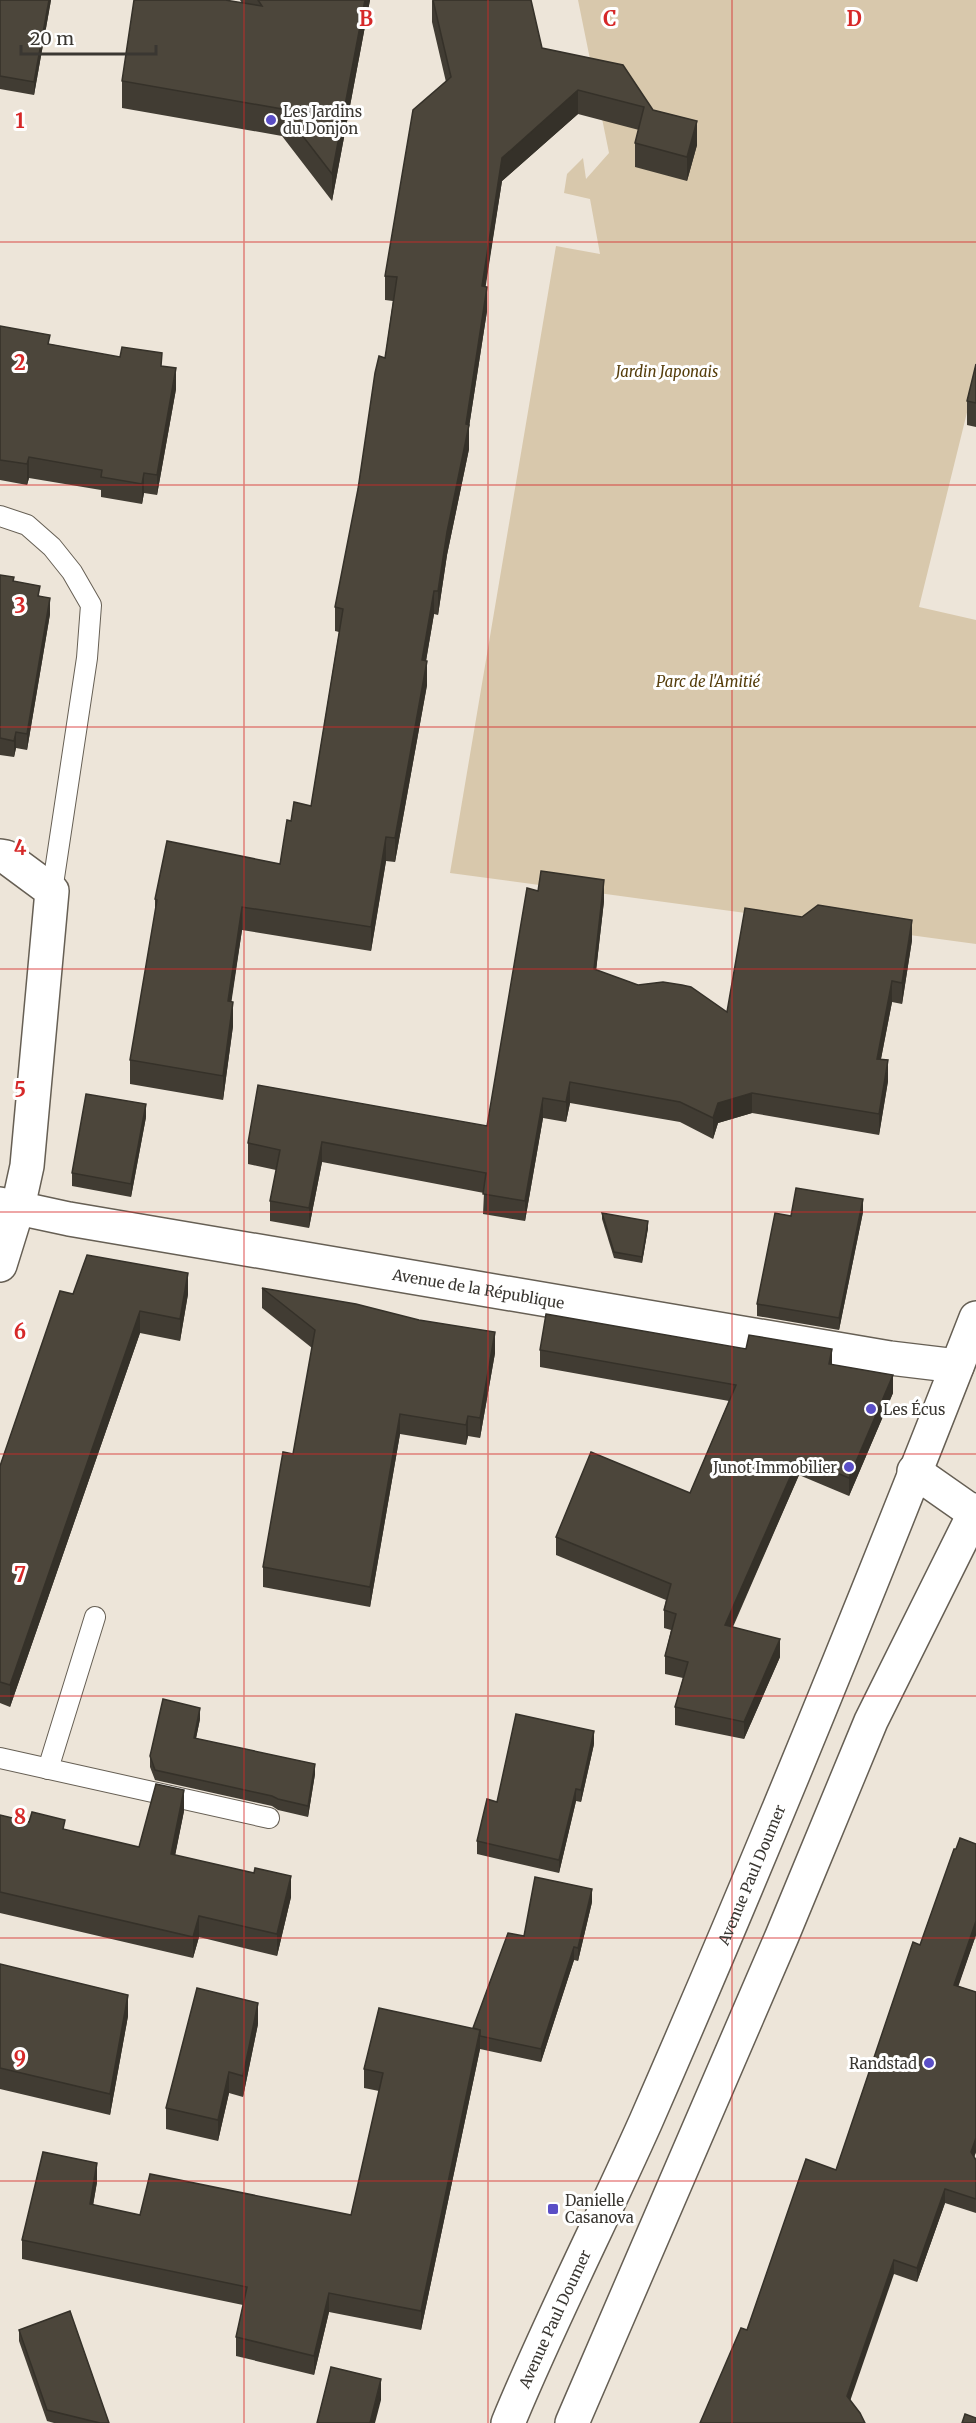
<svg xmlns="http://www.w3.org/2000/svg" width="976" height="2423" viewBox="0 0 976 2423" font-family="Merriweather,serif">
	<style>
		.green { fill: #d8c8ac }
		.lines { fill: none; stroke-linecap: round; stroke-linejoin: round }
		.service-casing { stroke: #665f54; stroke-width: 22 }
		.minor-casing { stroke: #665f54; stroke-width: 36 }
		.primary-casing { stroke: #665f54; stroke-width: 36 }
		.service { stroke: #fff; stroke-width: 20 }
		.minor { stroke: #fff; stroke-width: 33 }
		.primary { stroke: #fff; stroke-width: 33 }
		.wall { fill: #413c33 }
		.shaded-wall { fill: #353129 }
		.building { fill: #4c463b; stroke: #353129; stroke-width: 1.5 }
		.grid { fill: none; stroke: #d62828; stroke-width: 1.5; stroke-opacity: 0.55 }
		.poi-dot { fill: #5a4ec6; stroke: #fff; stroke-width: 2 }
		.labels { text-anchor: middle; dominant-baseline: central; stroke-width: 6; stroke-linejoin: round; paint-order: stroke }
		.poi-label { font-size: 15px; fill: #3a3732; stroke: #fff; text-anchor: start }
		.park-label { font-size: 15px; font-style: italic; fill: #563e0c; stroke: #fff }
		.street-label { font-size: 15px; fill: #3a3732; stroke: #fff }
		.grid-label { font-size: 20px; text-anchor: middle; font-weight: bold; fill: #d62828; stroke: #fff; stroke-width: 6; stroke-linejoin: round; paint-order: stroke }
	</style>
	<rect width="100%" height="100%" fill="#ede5d9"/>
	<path class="green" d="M 578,0 L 976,0 L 976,376 L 919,607 L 976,620 L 976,944 L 450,873 L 556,246 L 600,254 L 590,199 L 564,193 L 567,174 L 583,158 L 586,179 L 609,153 Z"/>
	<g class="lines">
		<defs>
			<g id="service">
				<path d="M 0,516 L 27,525 L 52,547 L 72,572 L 91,605 L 87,658 L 52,891"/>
				<path d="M 0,1758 L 269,1818"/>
				<path d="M 48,1769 L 95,1617"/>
			</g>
			<g id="minor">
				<path d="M 0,856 L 6,857 L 52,891 L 27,1166 L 18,1207 L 0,1265"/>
				<path id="s1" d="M 0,1204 L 69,1219 L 890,1358 L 957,1366"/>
			</g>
			<g id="primary">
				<path d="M 914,1471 L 974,1513"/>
				<path id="s2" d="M 508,2423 C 550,2321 601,2222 646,2121 C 762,1856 871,1587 976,1318"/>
				<path d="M 572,2423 L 782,1936 L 871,1721 L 976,1510"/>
			</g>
		</defs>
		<use href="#service" class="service-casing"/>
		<use href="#minor" class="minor-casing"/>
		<use href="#primary" class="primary-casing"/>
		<use href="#service" class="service"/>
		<use href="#minor" class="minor"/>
		<use href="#primary" class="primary"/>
	</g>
	<g class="wall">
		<path d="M 0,0 L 51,0 L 34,95 L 0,89 Z"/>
		<path d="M 240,0 L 370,0 L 332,201 L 282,136 L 122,108 L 122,81 L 242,3 Z"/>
		<path d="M 432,0 L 542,48 L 653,110 L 697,145 L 687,181 L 635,167 L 635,143 L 639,130 L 578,114 L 502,181 L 485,287 L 487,311 L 469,427 L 469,449 L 447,555 L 438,615 L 434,614 L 426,661 L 427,685 L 395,862 L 386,861 L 371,951 L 242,930 L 231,1001 L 233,1026 L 223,1100 L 130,1084 L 130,1060 L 155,915 L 155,899 L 280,864 L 291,821 L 311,806 L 339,632 L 335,631 L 335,607 L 385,358 L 393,301 L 385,300 L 385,276 L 446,82 L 432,22 Z"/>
		<path d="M 0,326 L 50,344 L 162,366 L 176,389 L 157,495 L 144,493 L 142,504 L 101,497 L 101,490 L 29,478 L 27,485 L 0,480 Z"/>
		<path d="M 976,364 L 976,427 L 967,425 L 967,401 Z"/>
		<path d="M 0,575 L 14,581 L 40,596 L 50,614 L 27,750 L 16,748 L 14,757 L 0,755 Z"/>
		<path d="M 538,891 L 604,901 L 596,970 L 638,985 L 727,1012 L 912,940 L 902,1004 L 892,1002 L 881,1059 L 888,1081 L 879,1135 L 752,1113 L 718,1123 L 713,1139 L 680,1122 L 570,1103 L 566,1122 L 543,1118 L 525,1221 L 483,1214 L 484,1193 L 322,1162 L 309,1228 L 270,1221 L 270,1201 L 276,1170 L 248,1164 L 248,1143 L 487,1126 Z"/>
		<path d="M 146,1117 L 131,1197 L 72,1186 L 72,1173 Z"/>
		<path d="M 863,1212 L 839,1330 L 757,1316 L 757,1304 L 791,1216 Z"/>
		<path d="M 602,1213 L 648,1228 L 642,1263 L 614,1258 L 602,1219 Z"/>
		<path d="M 262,1288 L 495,1353 L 480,1438 L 468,1436 L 466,1445 L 400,1434 L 370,1607 L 263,1587 L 263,1567 L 293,1454 L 312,1348 L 262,1308 Z"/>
		<path d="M 73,1294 L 188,1294 L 180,1341 L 140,1333 L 10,1707 L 0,1703 L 0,1466 Z"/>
		<path d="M 540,1350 L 832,1365 L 893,1393 L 849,1496 L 799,1475 L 733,1627 L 780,1657 L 744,1739 L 675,1725 L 675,1707 L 683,1678 L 665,1674 L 665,1656 L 671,1630 L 664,1628 L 664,1610 L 666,1600 L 556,1555 L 556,1537 L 690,1493 L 729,1401 L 540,1367 Z"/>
		<path d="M 200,1719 L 196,1738 L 315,1774 L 308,1817 L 278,1810 L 272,1806 L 155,1780 L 150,1767 L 150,1756 Z"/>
		<path d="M 594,1744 L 581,1802 L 576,1801 L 559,1873 L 477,1854 L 477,1841 L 497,1802 Z"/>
		<path d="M 184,1811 L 175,1855 L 291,1897 L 277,1956 L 199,1937 L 193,1958 L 0,1913 L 0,1815 L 139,1847 Z"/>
		<path d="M 976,1844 L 976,1935 L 958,1986 L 976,1992 L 976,2152 L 974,2157 L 976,2160 L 976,2213 L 945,2203 L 917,2282 L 894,2274 L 747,2330 L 836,2170 L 956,1849 Z"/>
		<path d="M 592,1902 L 578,1961 L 574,1960 L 541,2062 L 480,2049 L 421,2330 L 329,2312 L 314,2375 L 236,2356 L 236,2337 L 243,2305 L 22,2259 L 22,2240 L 97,2182 L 93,2205 L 140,2215 L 351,2215 L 379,2091 L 364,2088 L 364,2069 L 473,2028 L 524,1936 Z"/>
		<path d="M 0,1964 L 128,2016 L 110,2115 L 0,2089 Z"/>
		<path d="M 258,2024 L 243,2097 L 229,2093 L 218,2141 L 166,2129 L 166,2108 Z"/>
		<path d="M 19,2330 L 109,2423 L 54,2423 L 47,2421 L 19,2341 Z"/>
	</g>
	<g class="shaded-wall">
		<path d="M 49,0 L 51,0 L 34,95 L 34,82 Z"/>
		<path d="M 365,0 L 370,0 L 332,201 L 332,174 Z"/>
		<path d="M 578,90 L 578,114 L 502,181 L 482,310 L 482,286 L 502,158 Z"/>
		<path d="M 697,121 L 697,145 L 687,181 L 687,157 Z"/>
		<path d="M 487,287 L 487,311 L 469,427 L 469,449 L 447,555 L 438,615 L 438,591 Z"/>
		<path d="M 176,368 L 176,389 L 157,495 L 157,475 Z"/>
		<path d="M 29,457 L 29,478 L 27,485 L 27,464 Z"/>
		<path d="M 144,473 L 144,493 L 142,504 L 142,484 Z"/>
		<path d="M 434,591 L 434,614 L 422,684 L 422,660 Z"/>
		<path d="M 50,598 L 50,614 L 27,750 L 27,734 Z"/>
		<path d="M 427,661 L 427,685 L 395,862 L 395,838 Z"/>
		<path d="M 16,732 L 16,748 L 14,757 L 14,741 Z"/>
		<path d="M 386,837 L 386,861 L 371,951 L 371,927 Z"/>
		<path d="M 604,880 L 604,901 L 594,989 L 594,969 Z"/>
		<path d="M 242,907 L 242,930 L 228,1025 L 228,1001 Z"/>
		<path d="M 912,920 L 912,940 L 902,1004 L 902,983 Z"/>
		<path d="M 892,981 L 892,1002 L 877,1079 L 877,1059 Z"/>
		<path d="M 233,1002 L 233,1026 L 223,1100 L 223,1076 Z"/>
		<path d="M 888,1060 L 888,1081 L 879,1135 L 879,1114 Z"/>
		<path d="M 570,1082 L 570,1103 L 566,1122 L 566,1102 Z"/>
		<path d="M 752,1093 L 752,1113 L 718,1123 L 713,1139 L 713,1118 L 718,1103 Z"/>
		<path d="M 543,1098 L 543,1118 L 525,1221 L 525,1201 Z"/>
		<path d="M 146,1104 L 146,1117 L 131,1197 L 131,1184 Z"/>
		<path d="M 322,1142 L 322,1162 L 309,1228 L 309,1208 Z"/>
		<path d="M 863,1199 L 863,1212 L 839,1330 L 839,1318 Z"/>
		<path d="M 648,1221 L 648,1228 L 642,1263 L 642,1257 Z"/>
		<path d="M 188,1273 L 188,1294 L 180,1341 L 180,1319 Z"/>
		<path d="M 140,1311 L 140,1333 L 10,1707 L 10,1685 Z"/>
		<path d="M 495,1332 L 495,1353 L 480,1438 L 480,1418 Z"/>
		<path d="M 832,1349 L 832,1367 L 829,1364 Z"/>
		<path d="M 893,1375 L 893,1393 L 849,1496 L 849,1478 Z"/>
		<path d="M 400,1414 L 400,1434 L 370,1607 L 370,1587 Z"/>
		<path d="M 468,1416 L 468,1436 L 466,1445 L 466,1425 Z"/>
		<path d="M 799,1457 L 799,1475 L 725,1643 L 725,1625 Z"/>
		<path d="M 780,1639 L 780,1657 L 744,1739 L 744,1722 Z"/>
		<path d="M 200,1708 L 200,1719 L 194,1748 L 194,1738 Z"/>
		<path d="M 594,1731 L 594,1744 L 581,1802 L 581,1790 Z"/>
		<path d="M 315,1764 L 315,1774 L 308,1817 L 308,1806 Z"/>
		<path d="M 576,1789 L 576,1801 L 559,1873 L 559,1860 Z"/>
		<path d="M 184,1790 L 184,1811 L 171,1876 L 171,1854 Z"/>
		<path d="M 291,1876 L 291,1897 L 277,1956 L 277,1934 Z"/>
		<path d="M 592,1889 L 592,1902 L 578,1961 L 578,1948 Z"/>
		<path d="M 199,1916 L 199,1937 L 193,1958 L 193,1937 Z"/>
		<path d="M 976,1921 L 976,1935 L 954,1999 L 954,1985 Z"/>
		<path d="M 574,1947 L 574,1960 L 541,2062 L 541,2049 Z"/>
		<path d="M 128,1995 L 128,2016 L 110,2115 L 110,2094 Z"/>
		<path d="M 258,2003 L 258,2024 L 243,2097 L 243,2076 Z"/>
		<path d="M 480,2030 L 480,2049 L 421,2330 L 421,2311 Z"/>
		<path d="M 229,2072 L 229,2093 L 218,2141 L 218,2120 Z"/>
		<path d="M 976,2138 L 976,2152 L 971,2166 L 971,2152 Z"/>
		<path d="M 97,2163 L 97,2182 L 90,2223 L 90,2204 Z"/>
		<path d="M 945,2189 L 945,2203 L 917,2282 L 917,2268 Z"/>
		<path d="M 894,2260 L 894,2274 L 847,2410 L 847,2396 Z"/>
		<path d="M 329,2293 L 329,2312 L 314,2375 L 314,2356 Z"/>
		<path d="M 381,2379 L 381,2400 L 375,2423 L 370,2423 Z"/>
	</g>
	<g class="building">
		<path d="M 0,0 L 49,0 L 34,82 L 0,76 Z"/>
		<path d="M 134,0 L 225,0 L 262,6 L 258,0 L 365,0 L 332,174 L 282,109 L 122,81 Z"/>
		<path d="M 433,0 L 531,0 L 542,48 L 623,65 L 653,110 L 697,121 L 687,157 L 635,143 L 644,107 L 578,90 L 502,158 L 482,286 L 487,287 L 466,424 L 469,425 L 447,532 L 438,591 L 434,591 L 422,660 L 427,661 L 395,838 L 386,837 L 371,927 L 242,907 L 228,1001 L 233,1002 L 223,1076 L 130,1060 L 157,900 L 155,899 L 167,841 L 280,864 L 287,820 L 291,821 L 294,802 L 311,806 L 343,609 L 335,607 L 358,489 L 375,373 L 379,356 L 385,358 L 397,277 L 385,276 L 413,110 L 451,77 Z"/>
		<path d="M 0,326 L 50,335 L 48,344 L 120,357 L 122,347 L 162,353 L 161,366 L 176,368 L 157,475 L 144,473 L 142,484 L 101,477 L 102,470 L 29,457 L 27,464 L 0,460 Z"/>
		<path d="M 976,364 L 976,403 L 967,401 Z"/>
		<path d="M 0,575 L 14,577 L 13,581 L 40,586 L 38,596 L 50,598 L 27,734 L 16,732 L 14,741 L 0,738 Z"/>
		<path d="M 541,871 L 604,880 L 594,969 L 638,985 L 663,982 L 682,985 L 691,987 L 727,1012 L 745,908 L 802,917 L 818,905 L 912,920 L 902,983 L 892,981 L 877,1059 L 888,1060 L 879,1114 L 752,1093 L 718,1103 L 713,1118 L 680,1102 L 570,1082 L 566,1102 L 543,1098 L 525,1201 L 483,1194 L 486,1173 L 322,1142 L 309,1208 L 270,1201 L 280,1150 L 248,1143 L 258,1085 L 487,1126 L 527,888 L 538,891 Z"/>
		<path d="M 86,1094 L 146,1104 L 131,1184 L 72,1173 Z"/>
		<path d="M 796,1188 L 863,1199 L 839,1318 L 757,1304 L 775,1213 L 791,1216 Z"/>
		<path d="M 602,1213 L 648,1221 L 642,1257 L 614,1252 Z"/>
		<path d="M 87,1255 L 188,1273 L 180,1319 L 140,1311 L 10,1685 L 0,1682 L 0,1466 L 60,1291 L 73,1294 Z"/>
		<path d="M 262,1288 L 356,1304 L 419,1320 L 495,1332 L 480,1418 L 468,1416 L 466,1425 L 400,1414 L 370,1587 L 263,1567 L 283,1452 L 293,1454 L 315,1330 Z"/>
		<path d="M 546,1314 L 746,1349 L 749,1335 L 832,1349 L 829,1364 L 893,1375 L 849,1478 L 799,1457 L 725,1625 L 780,1639 L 744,1722 L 675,1707 L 688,1662 L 665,1656 L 676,1614 L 664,1610 L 671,1584 L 556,1537 L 591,1452 L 690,1493 L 736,1385 L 540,1350 Z"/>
		<path d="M 163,1699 L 200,1708 L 194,1738 L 315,1764 L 308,1806 L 278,1799 L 272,1796 L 155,1770 L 150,1756 Z"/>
		<path d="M 516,1714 L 594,1731 L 581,1790 L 576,1789 L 559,1860 L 477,1841 L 487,1799 L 497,1802 Z"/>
		<path d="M 156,1784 L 184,1790 L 171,1854 L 254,1873 L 255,1868 L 291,1876 L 277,1934 L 199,1916 L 193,1937 L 0,1892 L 0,1815 L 29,1822 L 32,1812 L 65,1820 L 63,1829 L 139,1847 Z"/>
		<path d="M 960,1838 L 976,1844 L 976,1921 L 954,1985 L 976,1992 L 976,2138 L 971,2152 L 976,2160 L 976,2199 L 945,2189 L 917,2268 L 894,2260 L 847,2396 L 860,2413 L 865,2423 L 700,2423 L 741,2328 L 747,2330 L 806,2159 L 836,2170 L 913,1942 L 920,1945 L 954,1849 L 956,1849 Z"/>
		<path d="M 535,1877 L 592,1889 L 578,1948 L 574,1947 L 541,2049 L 480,2036 L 480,2030 L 473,2028 L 508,1933 L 524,1936 Z"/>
		<path d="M 0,1964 L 128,1995 L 110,2094 L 0,2068 Z"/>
		<path d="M 197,1988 L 258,2003 L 243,2076 L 229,2072 L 218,2120 L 166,2108 Z"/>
		<path d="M 379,2008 L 480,2030 L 421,2311 L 329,2293 L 314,2356 L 236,2337 L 247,2287 L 22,2240 L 43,2152 L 97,2163 L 90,2204 L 140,2215 L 150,2174 L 351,2215 L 383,2073 L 364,2069 Z"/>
		<path d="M 70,2311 L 109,2423 L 100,2423 L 47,2410 L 19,2330 Z"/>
		<path d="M 331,2367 L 381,2379 L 370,2423 L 317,2423 Z"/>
		<path d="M 965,2414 L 976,2418 L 976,2423 L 962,2423 Z"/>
	</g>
	<path class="grid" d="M 244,0 L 244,2423M 488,0 L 488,2423M 732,0 L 732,2423M 0,242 L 976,242M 0,485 L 976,485M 0,727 L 976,727M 0,969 L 976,969M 0,1212 L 976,1212M 0,1454 L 976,1454M 0,1696 L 976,1696M 0,1938 L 976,1938M 0,2181 L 976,2181"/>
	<g class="poi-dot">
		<circle cx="271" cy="120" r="6"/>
		<circle cx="871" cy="1409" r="6"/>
		<circle cx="849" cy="1467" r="6"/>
		<circle cx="929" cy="2063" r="6"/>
		<rect x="547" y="2203" width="12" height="12" rx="3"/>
	</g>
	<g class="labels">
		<g class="poi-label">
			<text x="283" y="111">Les Jardins<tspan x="283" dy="17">du Donjon</tspan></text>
			<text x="883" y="1409">Les Écus</text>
			<text x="837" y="1467" text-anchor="end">Junot Immobilier</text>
			<text x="917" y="2063" text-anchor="end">Randstad</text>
			<text x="565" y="2200">Danielle<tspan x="565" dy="17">Casanova</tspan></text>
		</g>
		<g class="park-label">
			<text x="667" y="371">Jardin Japonais</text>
			<text x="708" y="681">Parc de l'Amitié</text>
		</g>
		<g class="street-label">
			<text stroke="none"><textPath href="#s1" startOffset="486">Avenue de la République</textPath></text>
			<text stroke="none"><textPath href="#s2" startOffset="600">Avenue Paul Doumer</textPath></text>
			<text stroke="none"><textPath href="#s2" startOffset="114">Avenue Paul Doumer</textPath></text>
		</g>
	</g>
	<g class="grid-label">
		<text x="366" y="26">B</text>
		<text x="610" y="26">C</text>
		<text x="854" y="26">D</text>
		<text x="20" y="128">1</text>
		<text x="20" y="370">2</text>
		<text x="20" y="613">3</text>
		<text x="20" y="855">4</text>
		<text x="20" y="1097">5</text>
		<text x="20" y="1339">6</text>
		<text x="20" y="1582">7</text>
		<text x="20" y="1824">8</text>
		<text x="20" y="2066">9</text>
	</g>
	<path d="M21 45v9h135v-9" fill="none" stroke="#3a3732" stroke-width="3"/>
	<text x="30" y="45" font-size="18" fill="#3a3732" stroke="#ffffff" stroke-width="4.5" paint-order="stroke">20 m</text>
</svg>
